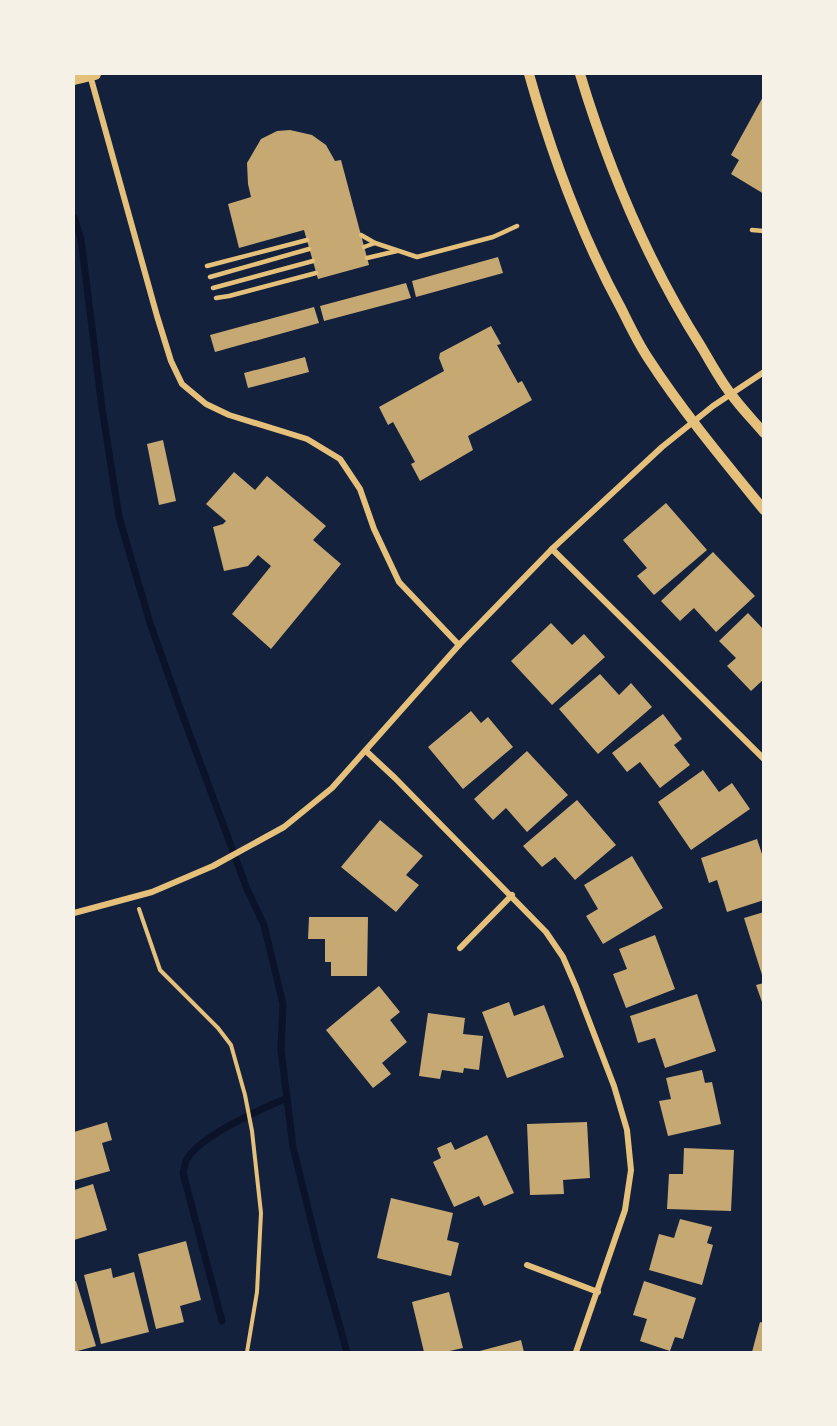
<svg xmlns="http://www.w3.org/2000/svg" width="837" height="1426" viewBox="0 0 837 1426" font-family="Karla,sans-serif">
	<style>
		.lines { fill: none; stroke-linecap: round; stroke-linejoin: round }
		.stream { stroke: #0b132b; stroke-width: 7 }
		.building { fill: #c6a872 }
		.path { stroke: #e5c07b; stroke-width: 4 }
		.service { stroke: #e5c07b; stroke-width: 4.5 }
		.minor { stroke: #e5c07b; stroke-width: 6 }
		.tertiary { stroke: #e5c07b; stroke-width: 10 }
		.secondary { stroke: #e5c07b; stroke-width: 12 }
	</style>
	<rect width="100%" height="100%" fill="#14213d"/>
	<g class="lines">
		<g class="stream">
			<path d="M 74,217 L 81,239 L 102,408 L 119,517 L 150,623 L 184,719 L 247,889 L 264,925 L 283,1004 L 281,1050 L 293,1147 L 318,1249 L 347,1352"/>
			<path d="M 222,1321 L 183,1173 C 184,1169 185,1163 187,1159 C 201,1135 261,1109 287,1098"/>
		</g>
	</g>
	<g class="building">
		<path d="M 764,95 L 764,194 L 731,174 L 739,160 L 731,155 Z"/>
		<path d="M 290,130 L 312,135 L 326,145 L 335,161 L 341,160 L 369,265 L 318,279 L 304,230 L 239,248 L 228,204 L 251,197 L 248,184 L 247,163 L 261,139 L 277,131 Z"/>
		<path d="M 498,257 L 503,273 L 416,297 L 412,281 Z"/>
		<path d="M 406,283 L 411,298 L 324,321 L 320,306 Z"/>
		<path d="M 314,307 L 319,323 L 215,352 L 210,335 Z"/>
		<path d="M 491,326 L 501,344 L 497,345 L 518,383 L 522,381 L 532,400 L 468,436 L 473,450 L 420,481 L 411,464 L 415,462 L 393,422 L 388,425 L 379,407 L 444,371 L 439,358 L 440,353 Z"/>
		<path d="M 305,357 L 309,372 L 248,388 L 244,373 Z"/>
		<path d="M 163,440 L 176,501 L 159,505 L 147,444 Z"/>
		<path d="M 234,472 L 255,490 L 267,476 L 326,526 L 313,540 L 341,564 L 271,649 L 232,614 L 271,566 L 258,555 L 248,566 L 224,571 L 213,527 L 223,524 L 226,521 L 206,504 Z"/>
		<path d="M 666,503 L 707,550 L 654,595 L 637,576 L 647,568 L 623,540 Z"/>
		<path d="M 713,552 L 755,596 L 716,632 L 694,608 L 680,621 L 661,601 Z"/>
		<path d="M 748,613 L 764,630 L 764,679 L 751,691 L 727,666 L 736,658 L 719,641 Z"/>
		<path d="M 551,623 L 572,645 L 584,634 L 605,657 L 552,705 L 511,661 Z"/>
		<path d="M 600,674 L 619,695 L 631,683 L 652,707 L 598,754 L 559,709 Z"/>
		<path d="M 471,711 L 481,723 L 488,717 L 513,747 L 463,789 L 428,747 Z"/>
		<path d="M 663,714 L 682,739 L 674,745 L 690,765 L 660,788 L 640,762 L 627,772 L 612,753 Z"/>
		<path d="M 527,751 L 568,795 L 527,832 L 506,808 L 493,820 L 474,799 Z"/>
		<path d="M 703,770 L 719,792 L 732,783 L 750,809 L 691,850 L 658,802 Z"/>
		<path d="M 577,800 L 616,845 L 575,880 L 555,857 L 542,867 L 523,846 Z"/>
		<path d="M 380,820 L 423,856 L 406,875 L 419,885 L 396,912 L 341,867 Z"/>
		<path d="M 757,839 L 764,860 L 764,900 L 727,912 L 717,880 L 709,883 L 701,858 Z"/>
		<path d="M 632,856 L 663,908 L 603,944 L 586,916 L 598,909 L 584,885 Z"/>
		<path d="M 764,912 L 764,978 L 763,978 L 744,918 Z"/>
		<path d="M 309,917 L 368,917 L 367,976 L 331,976 L 331,962 L 325,962 L 325,939 L 308,939 Z"/>
		<path d="M 655,935 L 675,989 L 626,1008 L 613,974 L 627,969 L 619,949 Z"/>
		<path d="M 764,983 L 764,1005 L 763,1005 L 756,985 Z"/>
		<path d="M 379,986 L 400,1012 L 390,1020 L 407,1042 L 382,1063 L 391,1074 L 373,1088 L 326,1030 Z"/>
		<path d="M 697,994 L 716,1051 L 665,1068 L 655,1038 L 638,1043 L 630,1016 Z"/>
		<path d="M 509,1002 L 514,1016 L 544,1005 L 564,1057 L 507,1078 L 482,1012 Z"/>
		<path d="M 428,1013 L 465,1018 L 463,1034 L 483,1036 L 479,1070 L 464,1068 L 463,1073 L 442,1070 L 440,1079 L 419,1076 Z"/>
		<path d="M 702,1070 L 705,1083 L 712,1082 L 721,1124 L 668,1136 L 659,1101 L 671,1099 L 666,1078 Z"/>
		<path d="M 107,1122 L 112,1140 L 102,1143 L 110,1171 L 74,1181 L 74,1132 Z"/>
		<path d="M 587,1122 L 590,1178 L 563,1180 L 564,1194 L 530,1195 L 527,1124 Z"/>
		<path d="M 487,1135 L 514,1193 L 484,1206 L 479,1196 L 454,1207 L 433,1162 L 441,1158 L 437,1148 L 451,1142 L 455,1150 Z"/>
		<path d="M 684,1148 L 734,1150 L 731,1211 L 667,1209 L 669,1174 L 683,1174 Z"/>
		<path d="M 93,1184 L 107,1230 L 74,1240 L 74,1190 Z"/>
		<path d="M 391,1198 L 453,1213 L 447,1240 L 459,1243 L 451,1276 L 377,1258 Z"/>
		<path d="M 680,1219 L 712,1227 L 707,1243 L 713,1245 L 702,1285 L 649,1270 L 659,1234 L 674,1238 Z"/>
		<path d="M 186,1241 L 201,1300 L 180,1306 L 184,1322 L 156,1329 L 138,1254 Z"/>
		<path d="M 111,1268 L 113,1278 L 134,1272 L 149,1332 L 101,1344 L 84,1275 Z"/>
		<path d="M 76,1281 L 96,1346 L 74,1352 L 74,1282 Z"/>
		<path d="M 644,1281 L 696,1298 L 683,1339 L 675,1337 L 670,1351 L 640,1341 L 647,1319 L 633,1315 Z"/>
		<path d="M 449,1292 L 463,1348 L 445,1352 L 424,1352 L 412,1302 Z"/>
		<path d="M 760,1322 L 764,1323 L 764,1352 L 752,1352 Z"/>
		<path d="M 521,1340 L 524,1352 L 476,1352 Z"/>
	</g>
	<g class="lines">
		<path class="path" d="M 139,909 L 160,970 L 218,1028 L 231,1045 L 245,1095 L 252,1131 L 261,1213 L 257,1292 L 247,1352"/>
		<g class="service">
			<path d="M 752,230 L 764,231"/>
			<path d="M 361,235 L 375,243 L 417,257 L 493,237 L 517,226"/>
			<path d="M 364,247 L 375,243"/>
			<path d="M 367,258 L 397,251"/>
			<path d="M 207,266 L 307,240"/>
			<path d="M 210,277 L 309,249"/>
			<path d="M 213,288 L 313,261"/>
			<path d="M 216,298 L 229,296 L 316,273"/>
		</g>
		<g class="minor">
			<path d="M 90,75 L 157,316 L 171,361 L 182,384 L 206,404 L 229,415 L 307,439 L 340,459 L 360,489 L 374,529 L 399,582 L 459,645"/>
			<path d="M 552,549 L 764,759"/>
			<path d="M 366,751 L 395,778 L 546,932 L 563,957 L 576,987 L 614,1086 L 627,1130 L 631,1170 L 625,1210 L 576,1352"/>
			<path d="M 74,913 L 152,892 L 213,866 L 284,827 L 332,788 L 459,645 L 552,549 L 662,447 L 713,406 L 764,372"/>
			<path d="M 460,948 L 512,895"/>
			<path d="M 527,1265 L 598,1292"/>
		</g>
		<g class="tertiary">
			<path d="M 529,74 C 552,156 581,235 622,310 C 630,326 638,343 648,358 C 683,412 724,461 764,510"/>
			<path d="M 580,74 C 609,170 648,263 702,348 C 711,363 720,380 731,394 C 741,408 753,420 764,433"/>
		</g>
		<path class="secondary" d="M 74,79 L 95,74"/>
	</g>
	<rect width="837" height="1426" fill="none" stroke="#f6f1e7" stroke-width="150"/>
</svg>
